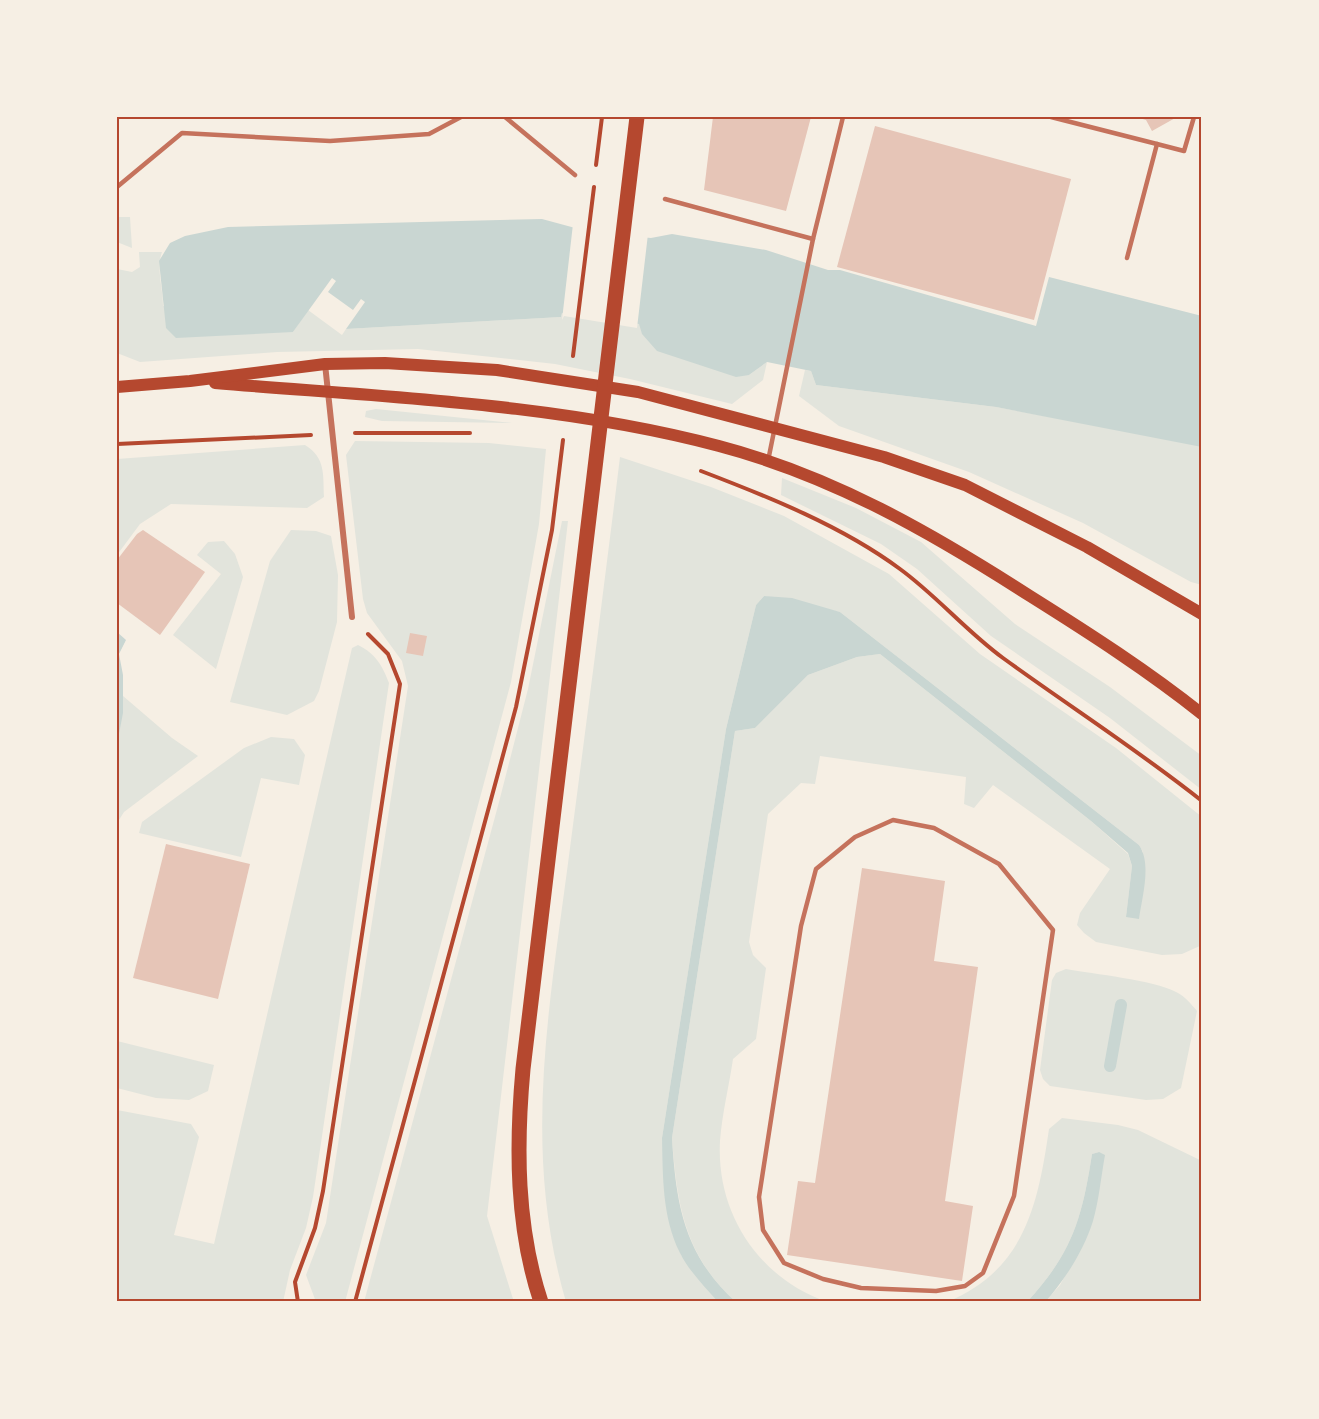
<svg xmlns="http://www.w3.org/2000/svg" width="1319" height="1419" viewBox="0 0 1319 1419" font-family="Raleway,sans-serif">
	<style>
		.green { fill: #e2e4dc }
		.water { fill: #c9d6d2 }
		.pier { fill: #f6efe4 }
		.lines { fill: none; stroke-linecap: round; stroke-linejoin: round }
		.stream { stroke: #c9d6d2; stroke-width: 12 }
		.building { fill: #e6c5b7 }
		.path { stroke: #b5482f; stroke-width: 4 }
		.service { stroke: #c5725c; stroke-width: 4.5 }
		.minor { stroke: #c5725c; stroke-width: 6 }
		.secondary { stroke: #b5482f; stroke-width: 12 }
		.primary { stroke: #b5482f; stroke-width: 15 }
		.neatline { fill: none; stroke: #b5482f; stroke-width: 2 }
	</style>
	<rect width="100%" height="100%" fill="#f6efe4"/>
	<g class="green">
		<path d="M 117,217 L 130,217 L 132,248 L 117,242 Z"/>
		<path d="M 139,252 L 162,252 C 156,268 163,288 163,306 L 293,332 L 308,310 L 342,335 L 346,329 L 561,317 L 562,313 L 639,324 L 749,375 L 767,362 L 763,380 L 732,404 L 630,379 L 555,364 L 418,349 L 277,352 L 140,362 L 117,353 L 117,269 L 132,272 L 140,267 Z"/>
		<path d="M 805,370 L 811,371 L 816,385 L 996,407 L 1202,445 L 1202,585 L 1191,582 L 1083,523 L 969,472 L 839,426 L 799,396 Z"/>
		<path d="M 376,409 L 512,423 L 382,421 L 365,417 L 366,411 Z"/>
		<path d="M 355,441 L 489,443 L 546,449 L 539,524 L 511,682 L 345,1302 L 316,1302 L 306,1275 L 326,1223 L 408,686 L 402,661 L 367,613 L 363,599 L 346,455 Z"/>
		<path d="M 305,445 C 326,458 323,475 324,497 L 307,508 L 171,504 L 140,524 L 117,555 L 117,459 Z"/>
		<path d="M 620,457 L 711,487 L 784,516 L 889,574 L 980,654 L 1116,748 L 1202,817 L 1202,945 L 1182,954 L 1162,955 L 1096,942 L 1084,933 L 1077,925 L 1080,913 L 1110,869 L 993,785 L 974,808 L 964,804 L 966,777 L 820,756 L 815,784 L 801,783 L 768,814 L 749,942 L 753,955 L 766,968 L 756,1039 L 733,1059 C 729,1086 722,1114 720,1141 C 716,1214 759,1278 827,1302 L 736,1302 C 684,1255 677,1204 672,1138 L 735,731 L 755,728 L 808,675 L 857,657 L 880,654 L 1091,821 L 1128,854 L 1132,866 L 1126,917 L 1143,852 L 1139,845 L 840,612 L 764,596 L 756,605 L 726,729 L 662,1138 L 681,1255 L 718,1302 L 566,1302 C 521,1147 550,1005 570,848 C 587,718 604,588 620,457 Z"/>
		<path d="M 782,478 L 856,508 L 921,542 L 1015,624 L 1110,687 L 1202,756 L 1202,790 L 1110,718 L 991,636 L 917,569 L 881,544 L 781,495 Z"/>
		<path d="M 562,521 L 568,521 L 487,1216 L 514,1302 L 364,1302 L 499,802 L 528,689 Z"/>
		<path d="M 291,530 L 316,531 L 331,536 L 338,575 L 337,622 L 319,691 L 314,701 L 287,715 L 230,702 L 270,561 Z"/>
		<path d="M 224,541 L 235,554 L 243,577 L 216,669 L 173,635 L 221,574 L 197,555 L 208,542 Z"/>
		<path d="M 358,645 C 376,654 382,665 389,683 L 313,1197 L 306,1228 L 290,1270 L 283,1302 L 117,1302 L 117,1110 L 191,1124 L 199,1137 L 174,1235 L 214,1244 L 352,648 Z"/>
		<path d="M 123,696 L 172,738 L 198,756 L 124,812 L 117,823 L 117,744 Z"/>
		<path d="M 271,737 L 294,739 L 305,755 L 299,785 L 261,778 L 241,857 L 139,833 L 142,822 L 244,748 Z"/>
		<path d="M 1066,969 C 1094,974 1153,980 1176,992 C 1185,996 1191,1004 1197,1011 L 1181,1088 L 1163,1099 L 1146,1100 L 1050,1086 L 1043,1079 L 1040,1070 L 1052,980 L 1056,973 Z"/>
		<path d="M 117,1041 L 214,1065 L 208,1091 L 189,1100 L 156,1098 L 117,1088 Z"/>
		<path d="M 1062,1118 L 1118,1125 L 1138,1130 L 1202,1161 L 1202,1302 L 1045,1302 L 1060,1285 L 1077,1255 L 1099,1152 L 1092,1154 C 1082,1219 1072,1253 1027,1302 L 947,1302 C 1025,1270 1038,1204 1049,1129 Z"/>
	</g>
	<g class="water">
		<path d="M 542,219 L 590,232 L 651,238 L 672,234 L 766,250 L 828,270 L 840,270 L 1036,326 L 1049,277 L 1202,316 L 1202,447 L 996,407 L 816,385 L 811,371 L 767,362 L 749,375 L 736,377 L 657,351 L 642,334 L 639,324 L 562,313 L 561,317 L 346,329 L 365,302 L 361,299 L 353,310 L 328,292 L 336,281 L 332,278 L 293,332 L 176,338 L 166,328 L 159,261 L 170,243 L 185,236 L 228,227 Z"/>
		<path d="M 764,596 L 792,598 L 840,612 L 1139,845 C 1152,864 1142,897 1139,919 L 1126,917 L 1132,866 L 1128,853 L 1091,821 L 880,654 L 857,657 L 808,675 L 755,728 L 735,731 L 672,1138 C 676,1204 684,1255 736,1302 L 718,1302 C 705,1287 689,1271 680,1253 C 662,1217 663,1177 662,1138 L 726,729 L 756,605 Z"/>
		<path d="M 117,632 L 126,640 L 119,654 L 123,675 L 123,713 L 117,744 Z"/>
		<path d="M 1099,1152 L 1105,1155 C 1101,1177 1099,1200 1093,1221 C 1084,1250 1065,1280 1045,1302 L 1027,1302 C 1072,1253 1082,1219 1092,1154 Z"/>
	</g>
	<path class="pier" d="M 573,224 L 590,229 L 648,234 L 637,328 L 564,316 L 562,320 Z"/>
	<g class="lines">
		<path class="stream" d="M 1110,1066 L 1121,1005"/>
	</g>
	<g class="building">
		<path d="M 713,117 L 811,117 L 786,211 L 704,190 Z"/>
		<path d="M 1136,117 L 1177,117 L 1152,131 L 1146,120 Z"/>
		<path d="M 875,126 L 1071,179 L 1034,320 L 837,267 Z"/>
		<path d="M 143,530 L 205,572 L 160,635 L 117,603 L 117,560 L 137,534 Z"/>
		<path d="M 410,633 L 427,636 L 423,656 L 406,653 Z"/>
		<path d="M 166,844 L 250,864 L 218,999 L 133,978 Z"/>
		<path d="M 862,868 L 945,881 L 934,961 L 978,967 L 945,1201 L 973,1206 L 962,1281 L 787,1255 L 798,1181 L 815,1183 Z"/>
	</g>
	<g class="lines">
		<g class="path">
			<path d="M 596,165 L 602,117"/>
			<path d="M 573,356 L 594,187"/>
			<path d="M 355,433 L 470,433"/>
			<path d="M 117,444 L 311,435"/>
			<path d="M 701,471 C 769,497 842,526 900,569 C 937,596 966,631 1003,658 C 1069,706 1138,750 1202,801"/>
			<path d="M 298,1302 L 295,1282 L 315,1228 L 323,1191 L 400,684 L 388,654 L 368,634"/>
			<path d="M 355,1302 L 516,707 L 552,530 L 563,440"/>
		</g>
		<g class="service">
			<path d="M 505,117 L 575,175"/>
			<path d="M 1051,117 L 1157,144 L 1127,258"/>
			<path d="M 1157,144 L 1184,151 L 1194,117"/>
			<path d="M 117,187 L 182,133 L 330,141 L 429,134 L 461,117"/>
			<path d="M 665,199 L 813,239"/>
			<path d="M 768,461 L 813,239 L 843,117"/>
			<path d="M 893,820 L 934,828 L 999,864 L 1053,930 L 1014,1196 L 983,1273 L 965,1286 L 936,1291 L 861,1288 L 823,1279 L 784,1263 L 763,1230 L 759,1197 L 801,926 L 816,869 L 855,837 Z"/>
		</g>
		<g class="minor">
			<path d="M 325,364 L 352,617"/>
			<path d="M 1202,1084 L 1202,1100"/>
		</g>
		<g class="secondary">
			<path d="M 215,383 C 381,397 557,403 719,446 C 833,476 932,533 1030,596 C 1089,633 1148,671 1202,714"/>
			<path d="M 117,387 L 190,381 L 325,364 L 385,363 L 497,370 L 638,392 L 884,457 L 965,485 L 1087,547 L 1202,614"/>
		</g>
		<path class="primary" d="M 541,1302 C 516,1227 516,1146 523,1069 L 637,117"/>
	</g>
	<rect width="1319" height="1419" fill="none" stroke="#f6efe4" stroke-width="237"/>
	<rect x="118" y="118" width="1082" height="1182" class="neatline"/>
</svg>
